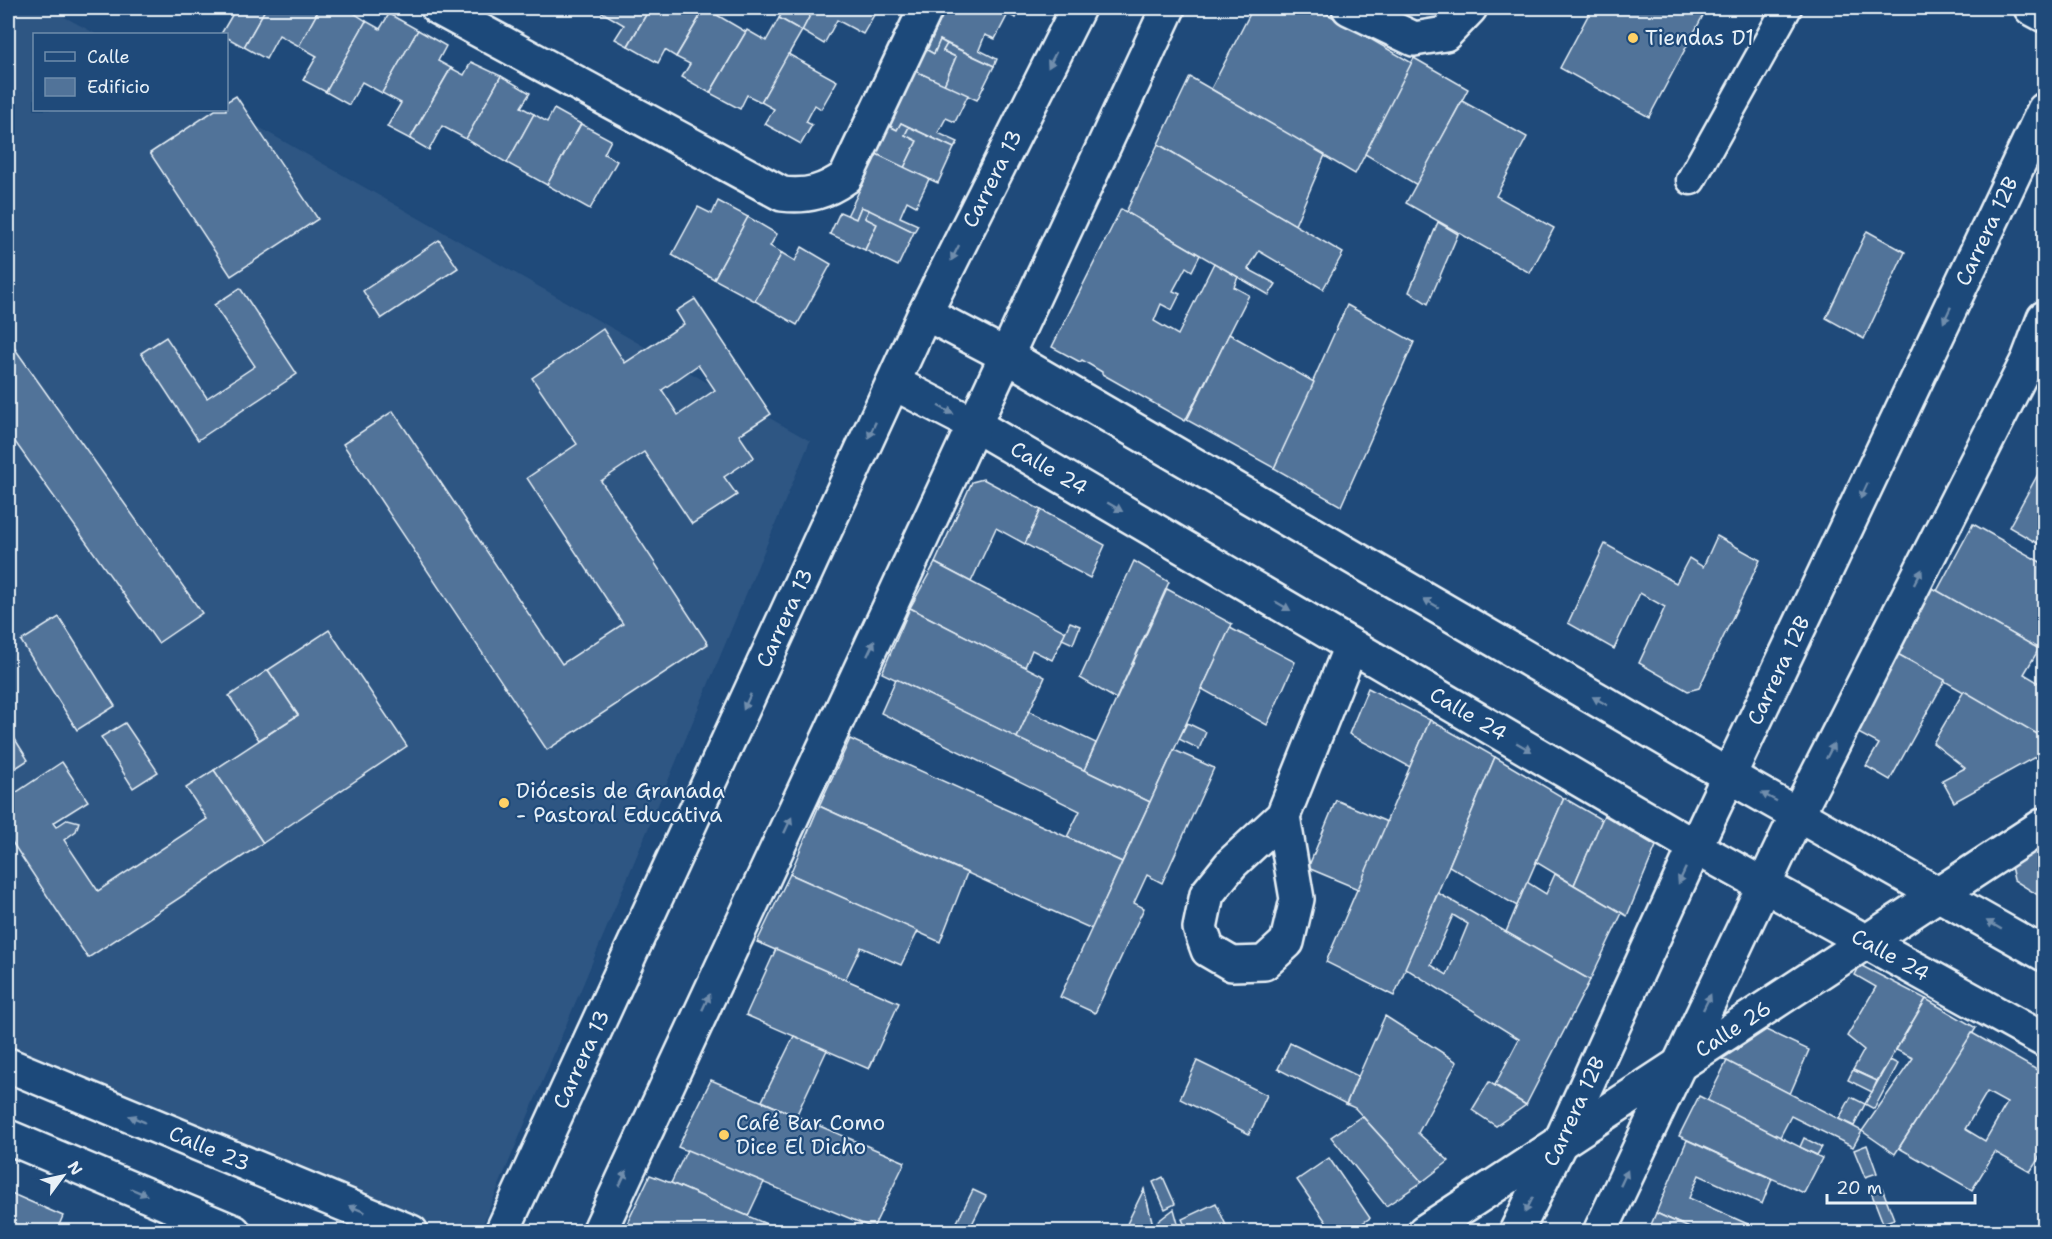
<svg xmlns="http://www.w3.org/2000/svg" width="2052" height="1239" viewBox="0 0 2052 1239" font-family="'Shantell Sans',sans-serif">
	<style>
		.built { fill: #2e5683 }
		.building { fill: #517399; stroke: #e8f1f8; stroke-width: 1.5; fill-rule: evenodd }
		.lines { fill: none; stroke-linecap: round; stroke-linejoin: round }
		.lane-casing { stroke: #e8f1f8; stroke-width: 33 }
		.street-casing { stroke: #e8f1f8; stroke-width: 38 }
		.secondary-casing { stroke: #e8f1f8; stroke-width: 38 }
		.lane { stroke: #1f4a7a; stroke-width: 28 }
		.street { stroke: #1f4a7a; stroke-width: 33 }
		.secondary { stroke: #1f4a7a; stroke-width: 33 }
		.oneway { fill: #6f8dac }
		.poi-dot { fill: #ffd166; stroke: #1f4a7a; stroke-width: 2 }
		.labels { text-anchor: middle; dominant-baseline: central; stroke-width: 4.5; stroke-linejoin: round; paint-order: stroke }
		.poi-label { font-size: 21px; fill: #e8f1f8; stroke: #1f4a7a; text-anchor: start }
		.street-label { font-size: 21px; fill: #e8f1f8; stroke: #1f4a7a }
	</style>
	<rect width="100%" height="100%" fill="#1f4a7a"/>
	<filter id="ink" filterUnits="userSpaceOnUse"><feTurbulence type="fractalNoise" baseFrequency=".0167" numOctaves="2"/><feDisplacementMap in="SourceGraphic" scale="12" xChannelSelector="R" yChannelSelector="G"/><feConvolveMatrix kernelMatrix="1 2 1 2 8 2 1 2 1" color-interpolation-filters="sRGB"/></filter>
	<g filter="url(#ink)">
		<path class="built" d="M 8,8 L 48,8 L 96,34 L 34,34 L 34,110 L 227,109 L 810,441 L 480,1231 L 429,1231 L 8,1057 Z"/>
		<g class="building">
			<path d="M 230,8 L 266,8 L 244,47 L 226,37 L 226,34 L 221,34 L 235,10 Z"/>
			<path d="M 266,8 L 320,8 L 299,46 L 279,35 L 266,59 L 244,47 Z"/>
			<path d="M 320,8 L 357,8 L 354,13 L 366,21 L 326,92 L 303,80 L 317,56 L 299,46 Z"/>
			<path d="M 595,8 L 650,8 L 628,46 L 615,39 L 624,25 Z"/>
			<path d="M 650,8 L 705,8 L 676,57 L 665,50 L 658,63 L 628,46 Z"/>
			<path d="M 705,8 L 746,32 L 710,93 L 682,77 L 690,64 L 676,57 Z"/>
			<path d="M 785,8 L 814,8 L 802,31 L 779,18 Z"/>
			<path d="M 814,8 L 878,8 L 863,34 L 837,20 L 824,44 L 802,31 Z"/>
			<path d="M 938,8 L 994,8 L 1008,14 L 995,39 L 985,35 L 979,50 L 997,59 L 994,66 L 940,40 L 934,54 L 927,50 L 942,16 L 936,12 Z"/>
			<path d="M 994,8 L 1021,8 L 1016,18 Z"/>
			<path d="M 1253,8 L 1317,8 L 1412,63 L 1355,174 L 1211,89 Z"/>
			<path d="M 1592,8 L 1707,8 L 1649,117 L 1560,68 Z"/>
			<path d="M 389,14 L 418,30 L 382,93 L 362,82 L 349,105 L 326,92 L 366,21 L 380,29 Z"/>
			<path d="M 779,18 L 802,31 L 761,102 L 747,95 L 740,109 L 710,93 L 747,30 L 766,41 Z"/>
			<path d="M 418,30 L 446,46 L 438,61 L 451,68 L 410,139 L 387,127 L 401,103 L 382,93 Z"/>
			<path d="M 940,40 L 947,44 L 943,51 L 956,57 L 944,85 L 909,68 L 920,46 L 934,54 Z"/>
			<path d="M 947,44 L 994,66 L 977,100 L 944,85 L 956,57 L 943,51 Z"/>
			<path d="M 788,54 L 837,81 L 821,109 L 815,105 L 806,122 L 812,125 L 801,144 L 765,124 L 774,109 L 761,102 Z"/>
			<path d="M 1414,58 L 1468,89 L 1417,185 L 1365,154 Z"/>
			<path d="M 471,62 L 501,76 L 466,139 L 442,126 L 429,150 L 410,139 L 451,68 L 464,75 Z"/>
			<path d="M 909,68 L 968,95 L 955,122 L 946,118 L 938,133 L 958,142 L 954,148 L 901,123 L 897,130 L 890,126 L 905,93 L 899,90 Z"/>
			<path d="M 501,76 L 530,93 L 521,107 L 534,114 L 507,163 L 466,139 Z"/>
			<path d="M 1190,77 L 1325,155 L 1295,225 L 1158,144 Z"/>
			<path d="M 236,96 L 318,219 L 231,276 L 150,153 L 215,110 L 226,110 L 226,102 Z"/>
			<path d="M 1462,101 L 1527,137 L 1496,196 L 1554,228 L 1530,273 L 1406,203 Z"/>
			<path d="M 554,109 L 581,124 L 547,185 L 507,163 L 534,114 L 547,122 Z"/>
			<path d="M 883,123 L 897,130 L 901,123 L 909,127 L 905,135 L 917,141 L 904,168 L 870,151 Z"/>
			<path d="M 581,124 L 611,140 L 604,154 L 617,161 L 590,209 L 547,185 Z"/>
			<path d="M 909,127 L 954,148 L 938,183 L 904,168 L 917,141 L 905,135 Z"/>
			<path d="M 1158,144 L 1343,253 L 1323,289 L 1259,251 L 1248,269 L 1276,284 L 1269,295 L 1126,212 Z"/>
			<path d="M 870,151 L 929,179 L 916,206 L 907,201 L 900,217 L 918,225 L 914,232 L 861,207 L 856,219 L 847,216 L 864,181 L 857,178 Z"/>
			<path d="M 718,201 L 748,217 L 714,279 L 672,255 L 698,207 L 712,214 Z"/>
			<path d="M 861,207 L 869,210 L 865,218 L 877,224 L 865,250 L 830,234 L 840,212 L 856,219 Z"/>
			<path d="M 1121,209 L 1200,255 L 1192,271 L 1186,267 L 1173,291 L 1180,294 L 1172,310 L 1161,304 L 1154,321 L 1178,335 L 1214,263 L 1238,277 L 1234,287 L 1249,295 L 1185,421 L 1102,374 L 1102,372 L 1082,360 L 1080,362 L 1052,347 Z"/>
			<path d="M 869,210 L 914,232 L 898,266 L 865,250 L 877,224 L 865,218 Z"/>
			<path d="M 748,217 L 777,234 L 770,246 L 782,253 L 755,301 L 714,279 Z"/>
			<path d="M 1438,222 L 1458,234 L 1428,304 L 1409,292 Z"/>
			<path d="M 1867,231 L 1905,252 L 1864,339 L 1826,318 Z"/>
			<path d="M 439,240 L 458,268 L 381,319 L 363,291 Z"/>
			<path d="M 802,247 L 831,264 L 797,325 L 755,301 L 782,253 L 795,261 Z"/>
			<path d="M 240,288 L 297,374 L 198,440 L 141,353 L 166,337 L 207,398 L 255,366 L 214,305 Z"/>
			<path d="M 695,299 L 771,414 L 739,435 L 754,457 L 724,477 L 737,495 L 692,524 L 644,452 L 601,481 L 708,644 L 547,750 L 343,444 L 393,411 L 562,664 L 623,624 L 527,478 L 577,444 L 532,378 L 603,329 L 625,363 L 684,324 L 676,311 ZM 698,365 L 715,390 L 678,415 L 662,390 Z"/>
			<path d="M 1347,305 L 1414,342 L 1341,506 L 1274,468 Z"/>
			<path d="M 1229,334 L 1314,382 L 1274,468 L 1187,420 Z"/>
			<path d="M 8,339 L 202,613 L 158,643 L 8,432 Z"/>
			<path d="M 2044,463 L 2044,547 L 2009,527 Z"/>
			<path d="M 983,479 L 1041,510 L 1025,544 L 996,528 L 971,582 L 935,563 L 972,482 Z"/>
			<path d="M 1041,510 L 1105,545 L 1090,578 L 1025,544 Z"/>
			<path d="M 1973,524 L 2044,564 L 2044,652 L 1937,591 Z"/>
			<path d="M 1717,536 L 1760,560 L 1699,688 L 1688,691 L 1639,663 L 1665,607 L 1640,593 L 1614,649 L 1568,623 L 1605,544 L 1676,583 L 1689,558 L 1703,567 Z"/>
			<path d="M 1134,561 L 1169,582 L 1116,699 L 1080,678 Z"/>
			<path d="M 935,563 L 1066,632 L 1052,660 L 1032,650 L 1025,667 L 910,608 Z"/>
			<path d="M 1924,583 L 2039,649 L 2024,674 L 2044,686 L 2044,738 L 1892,651 Z"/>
			<path d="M 1167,589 L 1232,624 L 1150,802 L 1084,770 Z"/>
			<path d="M 910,608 L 1045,677 L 1017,738 L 882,673 Z"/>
			<path d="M 59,617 L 115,706 L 77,730 L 21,641 Z"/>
			<path d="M 1070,622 L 1080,626 L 1073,644 L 1062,639 Z"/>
			<path d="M 1230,628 L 1295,662 L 1267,725 L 1202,689 Z"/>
			<path d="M 329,630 L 407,746 L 263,843 L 214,770 L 298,715 L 268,670 Z"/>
			<path d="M 1892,651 L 1945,680 L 1890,780 L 1866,766 L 1879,744 L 1849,728 Z"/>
			<path d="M 268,670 L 298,715 L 259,740 L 229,696 Z"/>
			<path d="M 896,679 L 1150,802 L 1122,862 L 1067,837 L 1080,811 L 881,713 Z"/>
			<path d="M 1368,688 L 1430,720 L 1410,767 L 1349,734 Z"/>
			<path d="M 1964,691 L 2044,738 L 2044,752 L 1954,802 L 1942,780 L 1965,768 L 1933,743 Z"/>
			<path d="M 1029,711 L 1096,743 L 1084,770 L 1017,738 Z"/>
			<path d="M 1430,720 L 1495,757 L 1394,996 L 1326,962 Z"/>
			<path d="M 125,723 L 158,772 L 133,788 L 101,737 Z"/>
			<path d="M 1187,723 L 1206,732 L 1199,749 L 1179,739 Z"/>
			<path d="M 8,728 L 28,760 L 8,773 Z"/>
			<path d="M 850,739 L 1122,862 L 1092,929 L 819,806 Z"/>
			<path d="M 1174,750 L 1214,768 L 1162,883 L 1147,875 L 1134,903 L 1144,908 L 1095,1013 L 1060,997 Z"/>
			<path d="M 1495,757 L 1564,798 L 1517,906 L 1449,866 Z"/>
			<path d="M 62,762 L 88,801 L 53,823 L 56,827 L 68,819 L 79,822 L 76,831 L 64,840 L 98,891 L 207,819 L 186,788 L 214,770 L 263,843 L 88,958 L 8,836 L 8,798 Z"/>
			<path d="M 1564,798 L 1602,820 L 1574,885 L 1536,862 Z"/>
			<path d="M 1336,800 L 1387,822 L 1358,889 L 1308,868 Z"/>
			<path d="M 819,806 L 967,873 L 940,942 L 790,874 Z"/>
			<path d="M 1604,815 L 1656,846 L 1627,916 L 1574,885 Z"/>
			<path d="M 2044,843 L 2044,899 L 2014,880 L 2011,866 Z"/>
			<path d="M 790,874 L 918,931 L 901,965 L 861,947 L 845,980 L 757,942 Z"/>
			<path d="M 1555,874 L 1622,913 L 1590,980 L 1506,932 L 1527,882 L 1546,894 Z"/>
			<path d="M 1438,893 L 1590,980 L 1526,1105 L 1495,1085 L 1519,1039 L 1405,968 ZM 1453,915 L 1468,924 L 1447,975 L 1431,965 Z"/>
			<path d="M 776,949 L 899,1003 L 869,1069 L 746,1015 Z"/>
			<path d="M 1860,965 L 1926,999 L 1877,1081 L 1853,1070 L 1864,1050 L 1847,1036 L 1876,987 L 1855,975 Z"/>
			<path d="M 1926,999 L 1976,1028 L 1895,1154 L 1862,1131 L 1913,1058 L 1896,1050 Z"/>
			<path d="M 1385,1016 L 1457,1062 L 1418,1133 L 1449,1161 L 1422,1182 L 1355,1108 L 1346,1104 Z"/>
			<path d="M 1766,1030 L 1809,1050 L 1790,1094 L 1722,1059 Z"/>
			<path d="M 1972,1033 L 2044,1074 L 2044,1150 L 2030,1172 L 1995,1152 L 1972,1190 L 1899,1148 ZM 1987,1092 L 2007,1103 L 1985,1141 L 1965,1129 Z"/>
			<path d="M 794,1036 L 827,1050 L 796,1116 L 762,1101 Z"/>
			<path d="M 1290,1043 L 1358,1076 L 1346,1104 L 1278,1069 Z"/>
			<path d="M 1890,1060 L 1898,1064 L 1874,1109 L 1865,1104 Z"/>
			<path d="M 1197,1061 L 1267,1095 L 1249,1134 L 1180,1099 Z"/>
			<path d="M 1727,1061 L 1862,1131 L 1853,1147 L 1791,1116 L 1780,1137 L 1707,1101 Z"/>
			<path d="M 1853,1070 L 1877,1081 L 1872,1092 L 1848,1080 Z"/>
			<path d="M 711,1080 L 905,1162 L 873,1228 L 678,1147 Z"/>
			<path d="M 1489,1082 L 1526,1105 L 1496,1126 L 1472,1110 Z"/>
			<path d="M 1699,1096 L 1822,1158 L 1804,1193 L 1679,1136 Z"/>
			<path d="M 1851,1097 L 1865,1104 L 1854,1126 L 1839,1119 Z"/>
			<path d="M 1362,1116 L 1422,1182 L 1386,1206 L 1331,1137 Z"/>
			<path d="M 1804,1138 L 1822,1147 L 1817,1155 L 1800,1147 Z"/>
			<path d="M 1687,1140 L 1772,1179 L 1762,1204 L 1699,1175 L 1689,1198 L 1759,1229 L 1758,1232 L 1698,1232 L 1656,1213 Z"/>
			<path d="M 1867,1145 L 1877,1173 L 1865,1177 L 1854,1150 Z"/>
			<path d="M 687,1150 L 764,1182 L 748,1216 L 671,1183 Z"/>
			<path d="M 1329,1158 L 1370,1218 L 1349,1232 L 1333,1232 L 1297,1180 Z"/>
			<path d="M 650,1175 L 671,1183 L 785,1232 L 623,1232 Z"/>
			<path d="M 1163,1177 L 1175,1204 L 1165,1209 L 1153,1182 Z"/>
			<path d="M 1882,1188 L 1894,1219 L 1883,1223 L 1871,1192 Z"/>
			<path d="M 1144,1189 L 1153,1225 L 1174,1209 L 1180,1231 L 1186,1226 L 1188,1232 L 1123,1232 Z"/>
			<path d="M 973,1190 L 986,1196 L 968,1232 L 952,1232 Z"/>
			<path d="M 8,1192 L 63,1216 L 56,1232 L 8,1232 Z"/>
			<path d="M 1216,1203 L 1229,1232 L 1188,1232 L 1182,1219 Z"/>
			<path d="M 1656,1213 L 1698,1232 L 1648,1232 Z"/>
		</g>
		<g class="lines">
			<defs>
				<path id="lane" d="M 1691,180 L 1787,8"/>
				<g id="street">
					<path d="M 438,8 L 782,194 C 808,197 825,192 846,177 L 926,8"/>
					<path d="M 1349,8 L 1414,39 L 1445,34 L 1470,8"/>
					<path d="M 2031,8 L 2044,15"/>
					<path d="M 925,313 L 1007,356 L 1729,776 L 2044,954"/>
					<path id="s1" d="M 894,383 L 975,425 L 1695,847 L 2044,1040"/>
					<path d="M 1283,816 L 1297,899 L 1287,942 L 1264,963 L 1232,964 L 1208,950 L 1200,928 L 1207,894 L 1232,863 L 1283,816 L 1351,646"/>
					<path id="s2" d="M 8,1065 L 411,1232"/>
					<path d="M 8,1137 L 234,1232"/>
					<path id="s3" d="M 1424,1232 L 2044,825"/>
					<path id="s4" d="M 1516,1232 L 1559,1145 L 1695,847 L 2044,110"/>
					<path d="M 1600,1232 L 1798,813 L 2028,360 L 2044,318"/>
				</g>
				<g id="secondary">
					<path id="s5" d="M 502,1232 L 925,313 L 1078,8"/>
					<path d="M 599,1232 L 1168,8"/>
				</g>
			</defs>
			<use href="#lane" class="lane-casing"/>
			<use href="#street" class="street-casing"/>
			<use href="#secondary" class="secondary-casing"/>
			<use href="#lane" class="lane"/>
			<use href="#street" class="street"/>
			<use href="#secondary" class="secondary"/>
		</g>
		<defs><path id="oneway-solid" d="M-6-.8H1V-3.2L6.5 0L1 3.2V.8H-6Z" transform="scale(1.5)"/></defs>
		<g class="oneway">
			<use href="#oneway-solid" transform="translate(1052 60) rotate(117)"/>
			<use href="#oneway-solid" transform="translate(955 253) rotate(117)"/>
			<use href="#oneway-solid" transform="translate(1947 315) rotate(115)"/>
			<use href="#oneway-solid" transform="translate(946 410) rotate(28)"/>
			<use href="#oneway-solid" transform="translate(872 430) rotate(115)"/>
			<use href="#oneway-solid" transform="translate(1864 491) rotate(115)"/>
			<use href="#oneway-solid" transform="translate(1115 507) rotate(30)"/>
			<use href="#oneway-solid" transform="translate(1918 577) rotate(-63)"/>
			<use href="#oneway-solid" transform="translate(1431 603) rotate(-150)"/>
			<use href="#oneway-solid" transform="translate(1283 606) rotate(30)"/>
			<use href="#oneway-solid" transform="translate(871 648) rotate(-65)"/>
			<use href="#oneway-solid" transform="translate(1600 701) rotate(-150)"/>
			<use href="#oneway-solid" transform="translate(747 702) rotate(115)"/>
			<use href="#oneway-solid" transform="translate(1524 747) rotate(30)"/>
			<use href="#oneway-solid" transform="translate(1830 751) rotate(-63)"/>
			<use href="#oneway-solid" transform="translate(1769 797) rotate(-152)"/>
			<use href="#oneway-solid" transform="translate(788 825) rotate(-65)"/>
			<use href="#oneway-solid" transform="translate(1682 876) rotate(115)"/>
			<use href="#oneway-solid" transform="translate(1994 925) rotate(-150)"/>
			<use href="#oneway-solid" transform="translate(706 1002) rotate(-65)"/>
			<use href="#oneway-solid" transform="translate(1707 1002) rotate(-64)"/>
			<use href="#oneway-solid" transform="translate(137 1119) rotate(-158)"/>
			<use href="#oneway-solid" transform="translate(623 1178) rotate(-65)"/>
			<use href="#oneway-solid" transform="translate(1624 1178) rotate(-65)"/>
			<use href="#oneway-solid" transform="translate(139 1192) rotate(23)"/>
			<use href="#oneway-solid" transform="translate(1529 1205) rotate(117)"/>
			<use href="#oneway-solid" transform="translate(357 1209) rotate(-158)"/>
		</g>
	</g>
	<g class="poi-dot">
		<circle cx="1633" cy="38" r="6"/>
		<circle cx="504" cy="803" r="6"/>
		<circle cx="724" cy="1135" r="6"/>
	</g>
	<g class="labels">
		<g class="poi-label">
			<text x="1645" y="38">Tiendas D1</text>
			<text x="516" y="791">Diócesis de Granada<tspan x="516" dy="24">- Pastoral Educativa</tspan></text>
			<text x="736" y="1123">Café Bar Como<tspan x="736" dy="24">Dice El Dicho</tspan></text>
		</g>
		<g class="street-label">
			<text stroke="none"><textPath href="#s5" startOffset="1162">Carrera 13</textPath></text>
			<text stroke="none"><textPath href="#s4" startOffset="1106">Carrera 12B</textPath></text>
			<text stroke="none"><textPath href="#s1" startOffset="177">Calle 24</textPath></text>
			<text stroke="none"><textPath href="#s5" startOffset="676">Carrera 13</textPath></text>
			<text stroke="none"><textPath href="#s4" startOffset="620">Carrera 12B</textPath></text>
			<text stroke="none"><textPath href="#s1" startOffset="663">Calle 24</textPath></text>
			<text stroke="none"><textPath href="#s1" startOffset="1149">Calle 24</textPath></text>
			<text stroke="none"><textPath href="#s3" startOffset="370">Calle 26</textPath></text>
			<text stroke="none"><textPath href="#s5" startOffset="190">Carrera 13</textPath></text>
			<text stroke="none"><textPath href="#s4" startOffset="134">Carrera 12B</textPath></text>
			<text stroke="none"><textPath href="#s2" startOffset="218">Calle 23</textPath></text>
		</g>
	</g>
	<rect width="2052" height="1239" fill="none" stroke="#1f4a7a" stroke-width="30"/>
	<rect x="15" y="15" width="2022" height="1209" fill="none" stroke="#e8f1f8" stroke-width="2" filter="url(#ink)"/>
	<rect x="33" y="33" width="195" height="78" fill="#1f4a7a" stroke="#6f8dac" stroke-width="1.5"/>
	<rect x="45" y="52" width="30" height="9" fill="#1f4a7a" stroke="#6f8dac" stroke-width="1.5"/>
	<text x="87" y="63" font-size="18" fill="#e8f1f8">Calle</text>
	<rect x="45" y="78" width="30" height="18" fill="#517399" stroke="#6f8dac" stroke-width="1.5"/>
	<text x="87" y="93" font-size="18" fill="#e8f1f8">Edificio</text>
	<g transform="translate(63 1176) rotate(57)" stroke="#1f4a7a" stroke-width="4.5" paint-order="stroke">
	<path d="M0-4.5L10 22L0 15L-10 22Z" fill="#e8f1f8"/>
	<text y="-9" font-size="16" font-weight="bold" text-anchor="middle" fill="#e8f1f8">N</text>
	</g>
	<path d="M1827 1194v9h148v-9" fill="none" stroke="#e8f1f8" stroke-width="3"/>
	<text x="1836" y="1194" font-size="18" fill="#e8f1f8" stroke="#1f4a7a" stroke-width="4.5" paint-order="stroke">20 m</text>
</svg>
